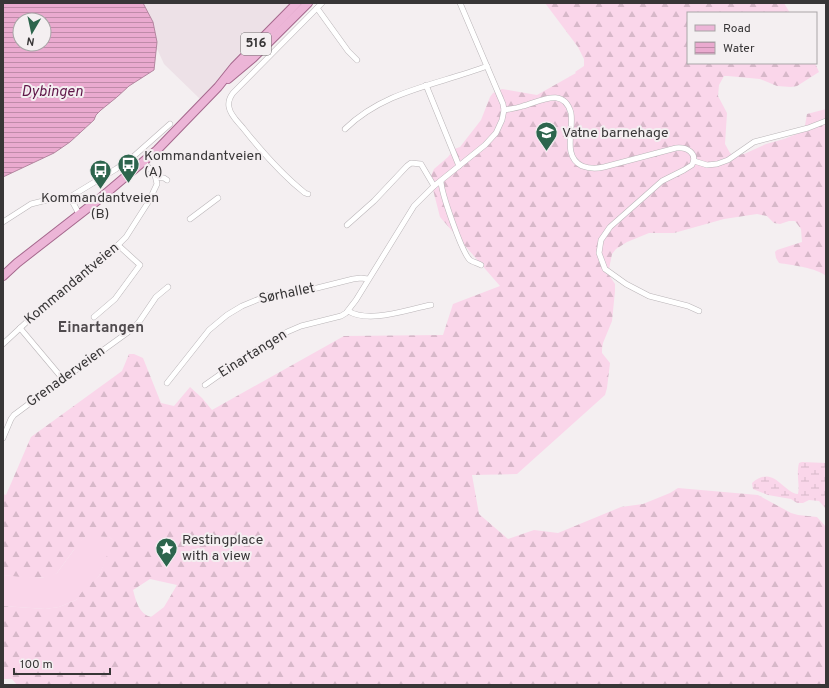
<svg xmlns="http://www.w3.org/2000/svg" width="829" height="688" viewBox="0 0 829 688" font-family="Overpass,sans-serif">
	<style>
		.built { fill: #ede1e7 }
		.grass { fill: #fad6ea }
		.forest { fill: url(#forest-firs); fill-rule: evenodd }
		.wetland { fill: url(#wetland-marsh) }
		.water { fill: url(#water-rules); stroke: #b587a1; fill-rule: evenodd }
		.lines { fill: none; stroke-linecap: round; stroke-linejoin: round }
		.minor-casing { stroke: #bab5b8; stroke-width: 6 }
		.primary-casing { stroke: #a5688d; stroke-width: 10 }
		.minor { stroke: #fff; stroke-width: 5 }
		.primary { stroke: #ecb5d7; stroke-width: 8 }
		.labels { text-anchor: middle; dominant-baseline: central; stroke-width: 4; stroke-linejoin: round; paint-order: stroke }
		.shield { fill: #f4eff1; stroke: #706e6f; stroke-width: 1 }
		.shield-label { font-size: 13px; font-weight: bold; fill: #383637 }
		.poi-label { font-size: 14px; fill: #383637; stroke: #f4eff1; text-anchor: start }
		.street-label { font-size: 14px; fill: #383637; stroke: #f4eff1 }
		.water-label { font-size: 15px; font-style: italic; fill: #601749; stroke: #f4eff1 }
		.neighbourhood-label { font-size: 15px; font-weight: bold; fill: #504b4e; stroke: #f4eff1 }
	</style>
	<defs>
		<pattern id="forest-firs" width="22" height="20" patternUnits="userSpaceOnUse"><rect width="22" height="20" fill="#fad6ea"/><path d="M5 1l3.5 6h-7zM16 11l3.5 6h-7z" fill="#d7b8c9"/></pattern>
		<pattern id="wetland-marsh" width="20" height="14" patternUnits="userSpaceOnUse"><rect width="20" height="14" fill="#fad6ea"/><path d="M1 5h8M5 5V1M11 12h8M15 12V8" fill="none" stroke="#d7b8c9"/></pattern>
		<pattern id="water-rules" width="6" height="5" patternUnits="userSpaceOnUse"><rect width="6" height="5" fill="#eaaacf"/><path d="M0 2.5h6" fill="none" stroke="#bf8ba9"/></pattern>
	</defs>
	<rect width="100%" height="100%" fill="#f4eff1"/>
	<path class="built" d="M 136,3 L 296,3 L 200,99 L 164,64 Z"/>
	<path class="grass" d="M 89,535 L 109,537 L 114,540 L 113,543 L 99,576 L 76,600 L 59,607 L 45,609 L 3,606 L 3,575 L 41,578 L 57,573 L 79,543 L 86,536 Z"/>
	<path class="forest" d="M 545,3 L 784,3 L 790,13 L 688,13 L 688,63 L 815,63 L 819,72 L 797,86 L 791,87 L 777,86 L 760,79 L 728,76 L 724,76 L 719,85 L 718,96 L 727,113 L 725,144 L 730,153 L 733,155 L 744,154 L 766,144 L 784,139 L 804,131 L 807,114 L 826,109 L 826,276 C 817,268 792,265 779,263 L 776,258 L 775,252 L 777,250 L 802,242 L 801,229 L 795,221 L 789,221 L 780,224 L 774,223 L 767,216 L 757,214 L 724,219 L 674,233 L 649,233 L 627,242 L 616,249 L 612,254 L 609,269 L 609,275 L 615,284 L 615,291 L 612,321 L 603,343 L 602,349 L 602,353 L 610,363 L 607,388 L 605,395 L 517,474 L 472,475 L 479,514 L 508,539 L 534,530 L 558,533 L 621,507 L 643,504 L 670,493 L 678,488 L 758,495 L 791,513 L 798,515 L 817,517 L 826,527 L 826,685 L 17,685 L 12,679 L 3,679 L 3,606 L 45,609 L 59,607 L 76,600 L 84,589 L 99,576 L 113,540 L 109,537 L 86,536 L 73,551 L 57,573 C 42,582 19,576 3,575 L 3,494 L 6,495 L 31,437 L 122,371 L 129,354 L 134,354 L 143,358 L 161,403 L 174,406 L 190,387 L 202,398 L 212,410 L 344,336 L 443,335 L 453,304 L 500,286 L 440,217 L 430,178 L 434,169 L 448,157 L 454,149 L 460,147 L 481,120 L 490,97 L 493,93 L 502,89 L 537,95 L 576,73 L 575,72 L 584,66 L 584,59 L 578,47 ZM 150,579 L 177,585 L 164,607 L 151,617 C 139,614 136,601 133,590 Z"/>
	<path class="wetland" d="M 802,462 L 826,463 L 826,509 L 819,501 L 809,500 L 803,503 L 797,503 L 791,499 L 768,495 L 753,489 L 752,483 C 774,464 782,492 798,494 C 800,484 796,475 799,463 Z"/>
	<path class="water" d="M 3,3 L 143,3 L 153,22 L 157,42 L 154,70 L 129,86 L 117,97 L 101,110 L 96,115 L 94,120 L 70,142 L 54,153 L 3,177 ZM 20,20 L 44,20 L 44,44 L 20,44 Z"/>
	<g class="lines">
		<defs>
			<g id="minor">
				<path d="M 317,8 L 348,51 L 357,60"/>
				<path d="M 426,85 L 459,166"/>
				<path d="M 504,110 C 511,109 517,108 523,106 C 541,101 564,87 571,113 C 574,131 562,156 582,166 C 590,169 596,169 604,167 L 676,148 C 687,147 698,153 692,165 L 684,170 L 662,181 L 610,227 L 601,240 L 599,253 L 605,269 L 626,284 L 649,296 L 688,306 L 699,311"/>
				<path d="M 345,129 C 385,90 438,85 487,66"/>
				<path d="M 694,161 L 707,165 L 717,164 L 728,160 L 754,142 L 808,128 L 826,121"/>
				<path d="M 156,177 L 164,178 L 167,180"/>
				<path d="M 441,181 C 441,192 462,253 470,260 C 472,262 478,263 481,265"/>
				<path d="M 308,194 L 305,193 C 281,174 262,152 243,128 C 238,122 230,115 229,107 C 228,102 230,97 233,93 L 322,3"/>
				<path d="M 70,197 L 79,214"/>
				<path d="M 190,219 L 218,198"/>
				<path d="M 3,222 L 31,204 L 51,199 L 70,197 L 116,169 L 134,156 L 170,124"/>
				<path d="M 347,225 L 374,201 L 407,166 L 411,163 L 421,164 L 434,186"/>
				<path d="M 348,311 C 370,324 408,309 431,305"/>
				<path d="M 94,317 L 115,299 L 140,265 L 118,245"/>
				<path d="M 20,328 L 62,378"/>
				<path d="M 3,344 L 32,317 L 103,260 L 126,237 L 149,201 L 157,184 L 155,175 L 144,162"/>
				<path d="M 167,383 L 209,330 L 227,315 L 242,306 L 269,295 L 301,292 L 353,279 L 361,278 L 368,279"/>
				<path d="M 205,385 L 252,352 L 287,332 L 301,326 L 341,316 L 346,313 L 356,300 L 414,206 L 434,186 L 485,145 L 496,133 L 502,120 L 504,110 L 503,104 L 460,3"/>
				<path d="M 3,438 L 11,419 L 14,415 L 53,386 L 62,378 L 73,372 L 131,330 L 139,322 L 156,297 L 168,287"/>
			</g>
			<g id="primary">
				<path d="M 228,79 L 253,58 L 308,3"/>
				<path d="M 3,276 L 17,263 L 98,200 L 157,150 L 218,87 L 234,67 L 297,3"/>
			</g>
		</defs>
		<use href="#minor" class="minor-casing"/>
		<use href="#primary" class="primary-casing"/>
		<use href="#minor" class="minor"/>
		<use href="#primary" class="primary"/>
	</g>
	<defs>
		<symbol id="school-pin" viewBox="-11 -11 22 30"><path d="M0 17L-7.5 6A9.5 9.5 0 1 1 7.5 6Z" fill="#2d654d" stroke="#f4eff1"/><path d="M0-5L7-2L0 1L-7-2ZM-4 1L0 2.5L4 1V4Q0 6-4 4Z" fill="#fff"/></symbol>
		<symbol id="bus-pin" viewBox="-11 -11 22 30"><path d="M0 17L-7.5 6A9.5 9.5 0 1 1 7.5 6Z" fill="#2d654d" stroke="#f4eff1"/><path d="M-5-6H5V4H4V6H2V4H-2V6H-4V4H-5ZM-3.5-4V0h7V-4ZM-3.5 1.2v1.5H-2V1.2ZM2 1.2v1.5H3.5V1.2Z" fill="#fff"/></symbol>
		<symbol id="sight-pin" viewBox="-11 -11 22 30"><path d="M0 17L-7.5 6A9.5 9.5 0 1 1 7.5 6Z" fill="#2d654d" stroke="#f4eff1"/><path d="M0-6L1.8-2.2L6-1.7L2.9 1.2L3.7 5.4L0 3.3L-3.7 5.4L-2.9 1.2L-6-1.7L-1.8-2.2Z" fill="#fff"/></symbol>
	</defs>
	<g fill-rule="evenodd">
		<use href="#school-pin" x="534" y="120" width="25" height="34"/>
		<use href="#bus-pin" x="116" y="152" width="25" height="34"/>
		<use href="#bus-pin" x="88" y="158" width="25" height="34"/>
		<use href="#sight-pin" x="154" y="536" width="25" height="34"/>
	</g>
	<g class="labels">
		<rect class="shield" x="241" y="33" width="30" height="22" rx="3"/>
		<g class="shield-label">
			<text x="256" y="44">516</text>
		</g>
		<g class="poi-label">
			<text x="562" y="133">Vatne barnehage</text>
			<text x="144" y="156">Kommandantveien<tspan x="144" dy="16">(A)</tspan></text>
			<text x="100" y="198" text-anchor="middle">Kommandantveien<tspan x="100" dy="16">(B)</tspan></text>
			<text x="182" y="540">Restingplace<tspan x="182" dy="16">with a view</tspan></text>
		</g>
		<g class="street-label">
			<text transform="translate(72 284) rotate(-40)">Kommandantveien</text>
			<text transform="translate(287 294) rotate(-12)">Sørhallet</text>
			<text transform="translate(253 354) rotate(-32)">Einartangen</text>
			<text transform="translate(66 377) rotate(-36)">Grenaderveien</text>
		</g>
		<g class="water-label">
			<text x="52" y="92">Dybingen</text>
		</g>
		<g class="neighbourhood-label">
			<text x="101" y="328">Einartangen</text>
		</g>
	</g>
	<rect width="829" height="688" fill="none" stroke="#383637" stroke-width="8"/>
	<rect x="687" y="12" width="130" height="52" fill="#f4eff1" stroke="#a9a5a7"/>
	<rect x="695" y="25" width="20" height="6" fill="#ecb5d7" stroke="#a9a5a7"/>
	<text x="723" y="32" font-size="12" fill="#383637">Road</text>
	<rect x="695" y="42" width="20" height="12" fill="url(#water-rules)" stroke="#a9a5a7"/>
	<text x="723" y="52" font-size="12" fill="#383637">Water</text>
	<g transform="translate(32 32) rotate(189)"><circle r="19" fill="#f4eff1" stroke="#a9a5a7"/>
	<path d="M0-3L7 15L0 10L-7 15Z" fill="#2d654d"/>
	<text y="-6" font-size="11" font-weight="bold" text-anchor="middle" fill="#383637">N</text>
	</g>
	<path d="M14 668v6h96v-6" fill="none" stroke="#383637" stroke-width="2"/>
	<text x="20" y="668" font-size="12" fill="#383637" stroke="#f4eff1" stroke-width="3" paint-order="stroke">100 m</text>
</svg>
